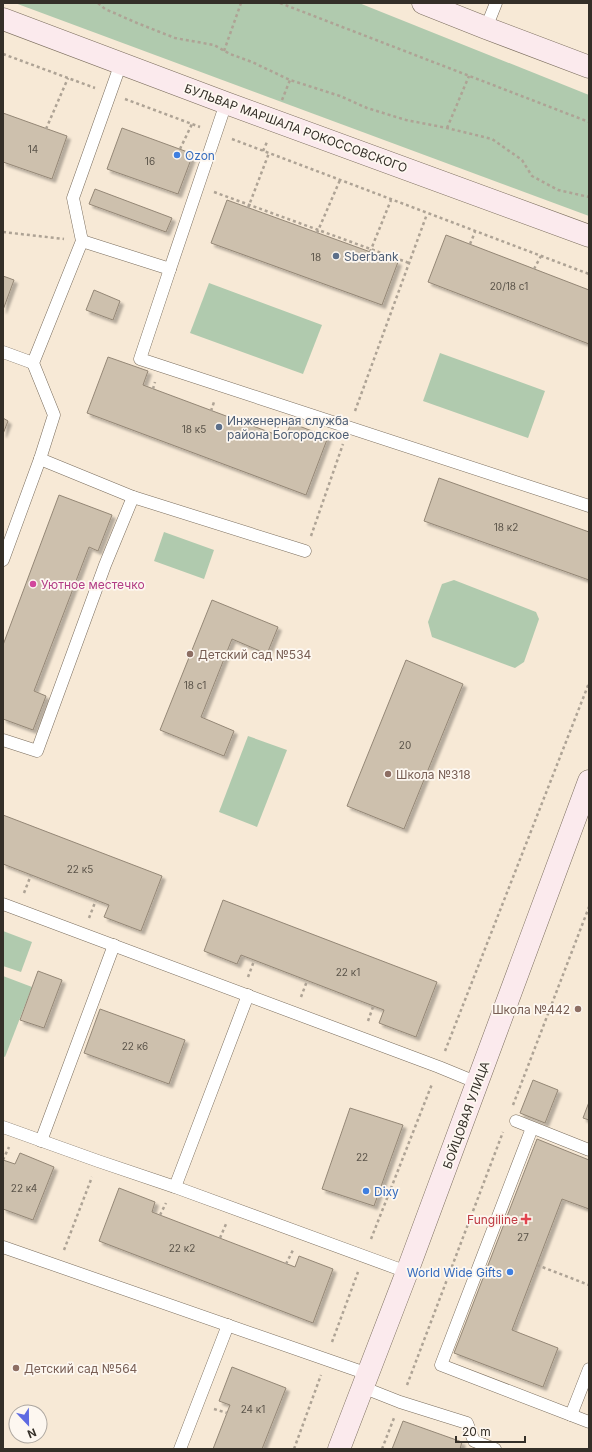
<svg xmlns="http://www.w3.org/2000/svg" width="592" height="1452" viewBox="0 0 592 1452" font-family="Inter,sans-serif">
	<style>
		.green { fill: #b0caae }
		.building { fill: #cdc0ad; stroke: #948776; filter: url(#shadow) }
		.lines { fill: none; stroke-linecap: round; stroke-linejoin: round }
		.lane-casing { stroke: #7a6d5d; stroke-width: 13 }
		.secondary-casing { stroke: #7a6d5d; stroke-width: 23 }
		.path { stroke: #aea395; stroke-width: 2.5; stroke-dasharray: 3 3; stroke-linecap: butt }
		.lane { stroke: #fff; stroke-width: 12 }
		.secondary { stroke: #fbeaed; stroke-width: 22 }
		.shop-dot { fill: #3f7fe0; stroke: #fdf7f0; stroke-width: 1.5 }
		.service-dot { fill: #5c6f8a; stroke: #fdf7f0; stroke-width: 1.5 }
		.hotel-dot { fill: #d1479c; stroke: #fdf7f0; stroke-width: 1.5 }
		.education-dot { fill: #8d6e63; stroke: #fdf7f0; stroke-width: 1.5 }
		.health-dot { fill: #e0444e; stroke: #fdf7f0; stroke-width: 1.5 }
		.labels { text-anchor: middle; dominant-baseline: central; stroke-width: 3.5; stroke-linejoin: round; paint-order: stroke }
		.number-label { font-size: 10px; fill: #5a5349 }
		.street-label { font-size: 12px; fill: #342f28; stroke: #fdf7f0 }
		.shop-label { font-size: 12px; fill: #366cbe; stroke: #fdf7f0; text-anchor: start }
		.service-label { font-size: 12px; fill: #4e5e75; stroke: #fdf7f0; text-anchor: start }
		.hotel-label { font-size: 12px; fill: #b23c85; stroke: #fdf7f0; text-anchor: start }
		.education-label { font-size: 12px; fill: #785e54; stroke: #fdf7f0; text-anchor: start }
		.health-label { font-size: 12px; fill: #be3a42; stroke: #fdf7f0; text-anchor: end }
	</style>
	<defs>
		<filter id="shadow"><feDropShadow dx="3.5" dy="3.5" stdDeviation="1" flood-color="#0004"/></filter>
	</defs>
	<rect width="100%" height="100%" fill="#f7e9d6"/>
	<g class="green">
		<path d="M 15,3 L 359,3 L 589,95 L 589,216 Z"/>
		<path d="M 209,283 L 322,325 L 303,374 L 190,333 Z"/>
		<path d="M 440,353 L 545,391 L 528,438 L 423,401 Z"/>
		<path d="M 164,532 L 214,550 L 204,579 L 154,561 Z"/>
		<path d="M 454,580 L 536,612 L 539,619 L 524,662 L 515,668 L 432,637 L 428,622 L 442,584 Z"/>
		<path d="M 248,736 L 287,750 L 257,827 L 219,812 Z"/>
		<path d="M 3,931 L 32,942 L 21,972 L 3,966 Z"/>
		<path d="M 3,976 L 32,987 L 5,1057 L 3,1056 Z"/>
	</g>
	<g class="building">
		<path d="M 3,113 L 67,136 L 52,179 L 3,162 Z"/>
		<path d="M 122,128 L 193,154 L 178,194 L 107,169 Z"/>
		<path d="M 95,189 L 172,218 L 166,232 L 89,204 Z"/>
		<path d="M 227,200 L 398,262 L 382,305 L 211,243 Z"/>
		<path d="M 446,235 L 589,290 L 589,344 L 428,282 Z"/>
		<path d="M 3,276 L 14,280 L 3,310 Z"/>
		<path d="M 94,290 L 120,301 L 113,320 L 86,310 Z"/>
		<path d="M 108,357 L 148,371 L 143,385 L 285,438 L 291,423 L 328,437 L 306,495 L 87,413 Z"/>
		<path d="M 3,418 L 8,421 L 3,434 Z"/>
		<path d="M 439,478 L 589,532 L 589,580 L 424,521 Z"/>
		<path d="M 59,495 L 112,515 L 98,551 L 89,547 L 34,691 L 46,696 L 33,730 L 3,719 L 3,645 Z"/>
		<path d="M 212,600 L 278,627 L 267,654 L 232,639 L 201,717 L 234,731 L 224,756 L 160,730 Z"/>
		<path d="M 406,660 L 463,684 L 404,829 L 347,806 Z"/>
		<path d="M 3,815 L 162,876 L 141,931 L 104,917 L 109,905 L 3,864 Z"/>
		<path d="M 223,900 L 437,982 L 416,1037 L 379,1023 L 384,1010 L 241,955 L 237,964 L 204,951 Z"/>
		<path d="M 38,971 L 62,980 L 44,1028 L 20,1020 Z"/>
		<path d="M 100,1009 L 185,1040 L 169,1084 L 84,1053 Z"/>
		<path d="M 533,1080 L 558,1090 L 545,1123 L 520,1113 Z"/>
		<path d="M 589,1102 L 589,1120 L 583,1118 Z"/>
		<path d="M 350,1108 L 403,1125 L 374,1206 L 322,1189 Z"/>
		<path d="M 537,1139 L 589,1160 L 589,1209 L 562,1199 L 512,1330 L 558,1348 L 543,1387 L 454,1353 Z"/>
		<path d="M 20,1153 L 54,1167 L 33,1220 L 3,1209 L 3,1160 L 15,1164 Z"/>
		<path d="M 119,1188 L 155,1202 L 152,1212 L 295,1267 L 299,1256 L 333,1269 L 313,1323 L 99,1241 Z"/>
		<path d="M 232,1367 L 286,1388 L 262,1449 L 213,1449 L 230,1405 L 219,1401 Z"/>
		<path d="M 403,1421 L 462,1442 L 460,1449 L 392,1449 Z"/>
	</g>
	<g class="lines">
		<defs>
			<g id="lane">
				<path d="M 486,28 L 496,3"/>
				<path d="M 82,241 L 170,269 L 140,359 L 589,506"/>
				<path d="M 170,269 L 226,103"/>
				<path d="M 3,352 L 33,363"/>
				<path d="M 40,459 L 133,497 L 305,551"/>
				<path d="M 3,560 L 40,459 L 54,415 L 33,363 L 82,241 L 73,198 L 121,63"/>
				<path d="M 3,740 L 37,751 L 105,565 L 133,497"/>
				<path d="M 3,904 L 439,1067 L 478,1083"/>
				<path d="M 516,1121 L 589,1150"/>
				<path d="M 3,1127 L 98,1161 L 175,1187 L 407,1272"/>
				<path d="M 532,1128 L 441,1365 L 589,1422"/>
				<path d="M 41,1141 L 114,945"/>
				<path d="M 175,1187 L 248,995"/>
				<path d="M 3,1247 L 368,1374"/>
				<path d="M 362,1387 L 400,1402 L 467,1423 L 474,1441 L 495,1449"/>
				<path d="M 571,1415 L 589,1369"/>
				<path d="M 180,1449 L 228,1325"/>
			</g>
			<g id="secondary">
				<path d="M 423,3 L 486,28 L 589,67"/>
				<path d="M 3,19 L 226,103 L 589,236"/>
				<path d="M 339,1449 L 407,1272 L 589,781"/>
			</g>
		</defs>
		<use href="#lane" class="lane-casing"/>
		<use href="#secondary" class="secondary-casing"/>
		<g class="path">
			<path d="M 98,3 L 105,9 L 137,23 L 175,38 L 214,45 L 230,54 L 252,62 L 290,80 L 340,96 L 367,108 L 406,120 L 447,128 L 492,139 L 522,160 L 532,176 L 558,190 L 589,197"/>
			<path d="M 280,3 L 589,122"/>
			<path d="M 224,51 L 241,3"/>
			<path d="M 3,54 L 95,88"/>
			<path d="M 125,99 L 200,127"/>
			<path d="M 282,100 L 290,80"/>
			<path d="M 447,128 L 469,76"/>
			<path d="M 46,129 L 68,78"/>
			<path d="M 232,139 L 589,274"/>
			<path d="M 180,149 L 192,124"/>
			<path d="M 263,151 L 267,142"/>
			<path d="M 214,192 L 409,263"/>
			<path d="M 248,208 L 269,153"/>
			<path d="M 3,232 L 64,239"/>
			<path d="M 317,233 L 340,180"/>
			<path d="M 470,244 L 475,232"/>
			<path d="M 370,252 L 391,200"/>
			<path d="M 534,269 L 541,256"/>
			<path d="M 153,389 L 155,382"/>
			<path d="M 211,411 L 214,402"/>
			<path d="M 355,411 L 427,214"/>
			<path d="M 274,434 L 279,424"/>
			<path d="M 311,536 L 343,444"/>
			<path d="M 24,893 L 31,875"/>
			<path d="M 89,918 L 96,900"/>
			<path d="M 248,977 L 254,961"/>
			<path d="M 301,997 L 307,981"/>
			<path d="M 368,1021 L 373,1007"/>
			<path d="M 445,1051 L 589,683"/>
			<path d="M 513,1105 L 589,907"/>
			<path d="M 3,1160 L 9,1147"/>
			<path d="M 378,1193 L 388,1196"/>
			<path d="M 160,1215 L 166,1203"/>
			<path d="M 220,1238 L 226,1224"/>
			<path d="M 371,1239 L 432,1084"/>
			<path d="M 64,1250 L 92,1177"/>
			<path d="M 286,1264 L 293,1250"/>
			<path d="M 537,1265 L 589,1285"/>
			<path d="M 332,1342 L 358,1272"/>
			<path d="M 407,1385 L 503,1132"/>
			<path d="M 214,1409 L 227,1413"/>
			<path d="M 294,1449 L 321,1375"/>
			<path d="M 382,1449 L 394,1418"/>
		</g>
		<use href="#lane" class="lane"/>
		<use href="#secondary" class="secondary"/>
	</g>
	<g class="shop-dot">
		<circle cx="177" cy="155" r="4"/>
		<circle cx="366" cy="1191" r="4"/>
		<circle cx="510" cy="1272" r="4"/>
	</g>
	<g class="service-dot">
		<circle cx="336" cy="256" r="4"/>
		<circle cx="219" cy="427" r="4"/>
	</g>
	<circle class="hotel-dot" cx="33" cy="584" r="4"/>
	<g class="education-dot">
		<circle cx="190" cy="654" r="4"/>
		<circle cx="388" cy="774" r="4"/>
		<circle cx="578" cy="1009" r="4"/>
		<circle cx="16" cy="1368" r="4"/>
	</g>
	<path class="health-dot" d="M524 1213h4v4h4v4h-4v4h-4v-4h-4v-4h4z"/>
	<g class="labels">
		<g class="number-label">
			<text x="33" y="149">14</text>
			<text x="150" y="161">16</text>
			<text x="316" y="257">18</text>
			<text x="509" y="286">20/18 с1</text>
			<text x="194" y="429">18 к5</text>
			<text x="506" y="527">18 к2</text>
			<text x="195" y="685">18 с1</text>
			<text x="405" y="745">20</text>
			<text x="80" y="869">22 к5</text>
			<text x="348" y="972">22 к1</text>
			<text x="135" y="1046">22 к6</text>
			<text x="362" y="1157">22</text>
			<text x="24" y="1188">22 к4</text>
			<text x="523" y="1237">27</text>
			<text x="182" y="1248">22 к2</text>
			<text x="253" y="1409">24 к1</text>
		</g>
		<g class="street-label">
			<text transform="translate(296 128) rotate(20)">БУЛЬВАР МАРШАЛА РОКОССОВСКОГО</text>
			<text transform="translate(466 1115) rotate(-70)">БОЙЦОВАЯ УЛИЦА</text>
		</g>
		<g class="shop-label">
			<text x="185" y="155">Ozon</text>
			<text x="374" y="1191">Dixy</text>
			<text x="502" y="1272" text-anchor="end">World Wide Gifts</text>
		</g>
		<g class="service-label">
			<text x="344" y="256">Sberbank</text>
			<text x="227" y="420">Инженерная служба<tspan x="227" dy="14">района Богородское</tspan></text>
		</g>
		<g class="hotel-label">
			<text x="41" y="584">Уютное местечко</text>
		</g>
		<g class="education-label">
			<text x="198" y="654">Детский сад №534</text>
			<text x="396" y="774">Школа №318</text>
			<text x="570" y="1009" text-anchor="end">Школа №442</text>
			<text x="24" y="1368">Детский сад №564</text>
		</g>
		<g class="health-label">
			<text x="518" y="1219">Fungiline</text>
		</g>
	</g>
	<rect width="592" height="1452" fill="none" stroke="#342f28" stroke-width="8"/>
	<g transform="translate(28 1424) rotate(158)"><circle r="19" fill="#fdf7f0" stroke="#ada7a0"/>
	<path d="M0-3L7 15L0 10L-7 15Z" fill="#5e6ae2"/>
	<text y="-6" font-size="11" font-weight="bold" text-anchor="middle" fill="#342f28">N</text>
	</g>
	<path d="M456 1436v6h69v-6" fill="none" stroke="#342f28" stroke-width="2"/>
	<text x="462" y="1436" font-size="12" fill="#342f28" stroke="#fdf7f0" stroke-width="3" paint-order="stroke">20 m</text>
</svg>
